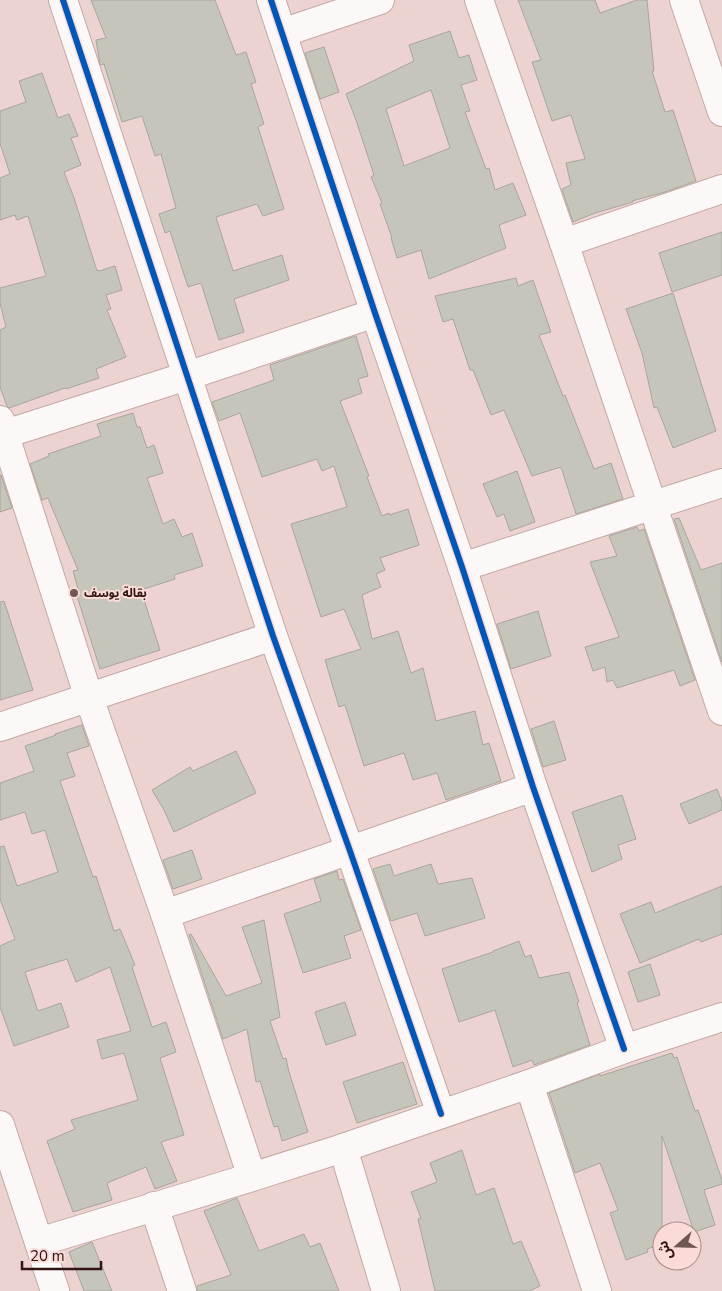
<svg xmlns="http://www.w3.org/2000/svg" width="722" height="1291" viewBox="0 0 722 1291" font-family="'Nunito Sans','Noto Sans Arabic',sans-serif">
	<style>
		.building { fill: #c6c5ba; stroke: #a8a69c; fill-rule: evenodd }
		.lines { fill: none; stroke-linecap: round; stroke-linejoin: round }
		.street-casing { stroke: #c2a9a6; stroke-width: 30 }
		.secondary-casing { stroke: #c2a9a6; stroke-width: 30 }
		.street { stroke: #fcf8f8; stroke-width: 28 }
		.secondary { stroke: #fcf8f8; stroke-width: 28 }
		.cycleway-casing { stroke: #fbdbd7; stroke-width: 9 }
		.cycleway { stroke: #0057b8; stroke-width: 6 }
		.poi-dot { fill: #715754; stroke: #fbdbd7; stroke-width: 2 }
		.labels { text-anchor: middle; dominant-baseline: central; stroke-width: 4; stroke-linejoin: round; paint-order: stroke }
		.poi-label { font-size: 12px; font-weight: bold; fill: #2f1412; stroke: #fbdbd7; text-anchor: start }
	</style>
	<rect width="100%" height="100%" fill="#ecd3d0"/>
	<g class="building">
		<path d="M 91,0 L 215,0 L 236,55 L 246,52 L 256,82 L 251,84 L 264,124 L 258,127 L 284,209 L 263,216 L 257,204 L 216,217 L 233,271 L 282,255 L 289,280 L 234,299 L 244,332 L 219,340 L 201,283 L 188,287 L 170,231 L 165,233 L 159,214 L 176,208 L 161,154 L 155,156 L 142,116 L 122,122 L 104,64 L 101,65 L 100,64 L 96,40 L 106,38 Z"/>
		<path d="M 518,0 L 595,0 L 600,13 L 637,0 L 647,0 L 654,71 L 652,71 L 665,112 L 673,110 L 696,181 L 665,192 L 632,201 L 633,202 L 595,213 L 573,222 L 562,189 L 571,185 L 566,163 L 585,159 L 571,115 L 552,121 L 532,62 L 541,60 Z"/>
		<path d="M 450,31 L 459,58 L 469,55 L 477,80 L 461,85 L 470,111 L 465,112 L 486,169 L 489,168 L 495,190 L 513,183 L 526,215 L 499,225 L 506,248 L 429,279 L 421,250 L 397,258 L 391,238 L 392,238 L 380,204 L 382,203 L 371,177 L 374,175 L 356,120 L 346,94 L 414,61 L 409,45 ZM 431,90 L 450,148 L 404,166 L 386,109 Z"/>
		<path d="M 324,47 L 339,92 L 320,99 L 305,53 Z"/>
		<path d="M 42,73 L 58,118 L 69,114 L 78,136 L 71,138 L 81,165 L 64,172 L 74,198 L 97,271 L 98,270 L 99,271 L 115,266 L 122,290 L 106,295 L 111,309 L 107,310 L 126,357 L 96,369 L 99,378 L 66,389 L 65,388 L 9,408 L 7,406 L 0,387 L 0,330 L 6,327 L 0,303 L 0,288 L 46,276 L 28,216 L 17,220 L 15,215 L 0,220 L 0,178 L 10,174 L 0,143 L 0,111 L 26,102 L 19,81 Z"/>
		<path d="M 722,232 L 722,275 L 672,292 L 659,253 Z"/>
		<path d="M 516,278 L 518,286 L 533,280 L 551,332 L 539,335 L 563,396 L 565,395 L 594,469 L 611,463 L 623,499 L 576,514 L 561,467 L 532,476 L 504,410 L 491,415 L 473,370 L 470,370 L 453,319 L 443,322 L 435,296 Z"/>
		<path d="M 673,293 L 716,431 L 673,448 L 657,407 L 654,408 L 642,353 L 626,309 Z"/>
		<path d="M 356,336 L 368,376 L 358,379 L 362,393 L 340,401 L 369,476 L 367,477 L 382,516 L 389,513 L 389,515 L 408,509 L 419,545 L 380,558 L 385,570 L 376,574 L 381,587 L 362,595 L 372,639 L 398,631 L 411,673 L 423,668 L 436,721 L 475,711 L 483,745 L 489,743 L 501,781 L 446,800 L 437,773 L 413,780 L 404,753 L 364,766 L 345,705 L 339,707 L 325,660 L 361,649 L 344,609 L 321,617 L 291,524 L 347,507 L 334,466 L 322,471 L 317,459 L 262,477 L 240,413 L 219,421 L 212,402 L 274,380 L 270,365 Z"/>
		<path d="M 133,413 L 137,427 L 140,427 L 147,448 L 154,445 L 163,473 L 147,478 L 163,524 L 174,519 L 182,537 L 192,533 L 203,566 L 174,575 L 175,579 L 141,590 L 160,650 L 100,669 L 76,593 L 79,592 L 73,571 L 78,570 L 48,498 L 42,500 L 30,464 L 49,456 L 48,454 L 101,436 L 97,424 Z"/>
		<path d="M 517,471 L 535,522 L 510,531 L 504,514 L 497,517 L 483,484 Z"/>
		<path d="M 0,475 L 1,475 L 12,508 L 0,512 Z"/>
		<path d="M 679,518 L 701,570 L 722,563 L 722,662 L 674,519 Z"/>
		<path d="M 637,527 L 639,531 L 644,529 L 695,680 L 680,686 L 674,670 L 617,688 L 613,680 L 607,682 L 605,667 L 593,671 L 585,647 L 619,637 L 590,562 L 617,556 L 609,536 Z"/>
		<path d="M 4,601 L 33,690 L 0,700 L 0,602 Z"/>
		<path d="M 538,611 L 551,656 L 511,669 L 497,624 Z"/>
		<path d="M 554,721 L 566,760 L 543,767 L 531,729 Z"/>
		<path d="M 82,725 L 89,746 L 67,753 L 75,776 L 60,781 L 93,877 L 96,876 L 114,931 L 120,929 L 135,965 L 132,967 L 152,1027 L 166,1022 L 176,1052 L 160,1058 L 184,1135 L 161,1142 L 177,1181 L 155,1189 L 146,1167 L 107,1183 L 112,1200 L 73,1212 L 47,1141 L 75,1129 L 71,1120 L 138,1100 L 124,1053 L 102,1059 L 97,1040 L 131,1031 L 110,967 L 76,982 L 67,959 L 25,972 L 38,1011 L 61,1003 L 69,1027 L 14,1046 L 0,1007 L 0,946 L 15,939 L 0,899 L 0,847 L 4,846 L 17,886 L 58,872 L 45,830 L 32,834 L 25,812 L 0,820 L 0,783 L 34,771 L 25,746 L 56,735 L 55,734 Z"/>
		<path d="M 236,751 L 256,793 L 174,832 L 164,810 L 152,790 L 190,767 L 193,771 Z"/>
		<path d="M 717,789 L 722,802 L 722,810 L 689,824 L 680,804 Z"/>
		<path d="M 622,795 L 636,839 L 618,845 L 622,859 L 592,872 L 572,812 Z"/>
		<path d="M 192,850 L 202,879 L 173,889 L 163,860 Z"/>
		<path d="M 390,864 L 394,876 L 431,864 L 438,884 L 472,878 L 485,918 L 425,936 L 417,913 L 391,921 L 373,869 Z"/>
		<path d="M 337,871 L 339,880 L 343,879 L 361,930 L 344,936 L 351,958 L 303,973 L 284,914 L 321,901 L 314,879 Z"/>
		<path d="M 722,886 L 722,934 L 701,942 L 699,939 L 640,963 L 620,914 L 651,902 L 655,913 Z"/>
		<path d="M 264,920 L 280,1017 L 270,1021 L 283,1059 L 286,1058 L 289,1072 L 308,1132 L 282,1141 L 278,1126 L 274,1127 L 260,1081 L 256,1082 L 247,1029 L 223,1039 L 189,935 L 191,934 L 226,996 L 262,983 L 242,927 Z"/>
		<path d="M 519,941 L 525,957 L 531,955 L 539,978 L 569,972 L 579,1002 L 577,1003 L 590,1045 L 534,1065 L 532,1060 L 513,1067 L 495,1010 L 459,1022 L 442,969 L 493,952 L 493,951 Z"/>
		<path d="M 650,964 L 660,995 L 638,1002 L 628,972 Z"/>
		<path d="M 345,1002 L 356,1035 L 326,1045 L 315,1012 Z"/>
		<path d="M 672,1053 L 674,1058 L 677,1057 L 695,1111 L 698,1110 L 722,1180 L 722,1184 L 704,1190 L 715,1225 L 694,1232 L 662,1136 L 662,1244 L 647,1249 L 648,1252 L 626,1260 L 610,1213 L 618,1210 L 600,1163 L 575,1173 L 549,1093 L 600,1074 L 600,1076 Z"/>
		<path d="M 403,1062 L 417,1104 L 357,1123 L 343,1082 Z"/>
		<path d="M 462,1150 L 476,1195 L 494,1188 L 513,1244 L 521,1241 L 540,1286 L 529,1291 L 435,1291 L 418,1219 L 421,1218 L 411,1192 L 437,1182 L 430,1163 Z"/>
		<path d="M 237,1198 L 259,1251 L 304,1234 L 310,1247 L 320,1243 L 339,1291 L 197,1291 L 197,1286 L 231,1275 L 204,1211 Z"/>
		<path d="M 92,1242 L 112,1291 L 84,1291 L 69,1252 Z"/>
	</g>
	<g class="lines">
		<defs>
			<g id="street">
				<path d="M 63,0 L 273,636 L 350,851 L 441,1114"/>
				<path d="M 271,0 L 375,313 L 462,567 L 533,787 L 624,1049"/>
				<path d="M 479,0 L 564,243 L 722,711"/>
				<path d="M 684,0 L 722,112"/>
				<path d="M 282,33 L 380,0"/>
				<path d="M 564,243 L 722,189"/>
				<path d="M 0,420 L 89,698 L 165,914 L 252,1177"/>
				<path d="M 5,434 L 187,376 L 375,313"/>
				<path d="M 462,567 L 722,483"/>
				<path d="M 0,727 L 273,636"/>
				<path d="M 165,914 L 533,787"/>
				<path d="M 529,1084 L 597,1291"/>
				<path d="M 343,1148 L 386,1291"/>
				<path d="M 154,1206 L 182,1291"/>
				<path d="M 39,1242 L 252,1177 L 343,1148 L 529,1084 L 624,1049 L 722,1017"/>
			</g>
			<path id="secondary" d="M 0,1125 L 55,1291"/>
		</defs>
		<use href="#street" class="street-casing"/>
		<use href="#secondary" class="secondary-casing"/>
		<use href="#street" class="street"/>
		<use href="#secondary" class="secondary"/>
		<defs>
			<g id="cycleway">
				<path d="M 63,0 L 273,636 L 350,851 L 441,1114"/>
				<path d="M 271,0 L 375,313 L 462,567 L 533,787 L 624,1049"/>
			</g>
		</defs>
		<use href="#cycleway" class="cycleway-casing"/>
		<use href="#cycleway" class="cycleway"/>
	</g>
	<circle class="poi-dot" cx="74" cy="593" r="5"/>
	<g class="labels">
		<g class="poi-label">
			<text x="84" y="593">بقالة يوسف</text>
		</g>
	</g>
	<g transform="translate(677 1246) rotate(250)"><circle r="24" fill="#fbdbd7" stroke="#a98b88"/>
	<path d="M0-4L9 19L0 12L-9 19Z" fill="#715754"/>
	<text y="-8" font-size="14" font-weight="bold" text-anchor="middle" fill="#2f1412">ش</text>
	</g>
	<path d="M22 1261v8h79v-8" fill="none" stroke="#2f1412" stroke-width="2.5"/>
	<text x="30" y="1261" font-size="15" fill="#2f1412" stroke="#fbdbd7" stroke-width="4" paint-order="stroke">20 m</text>
</svg>
